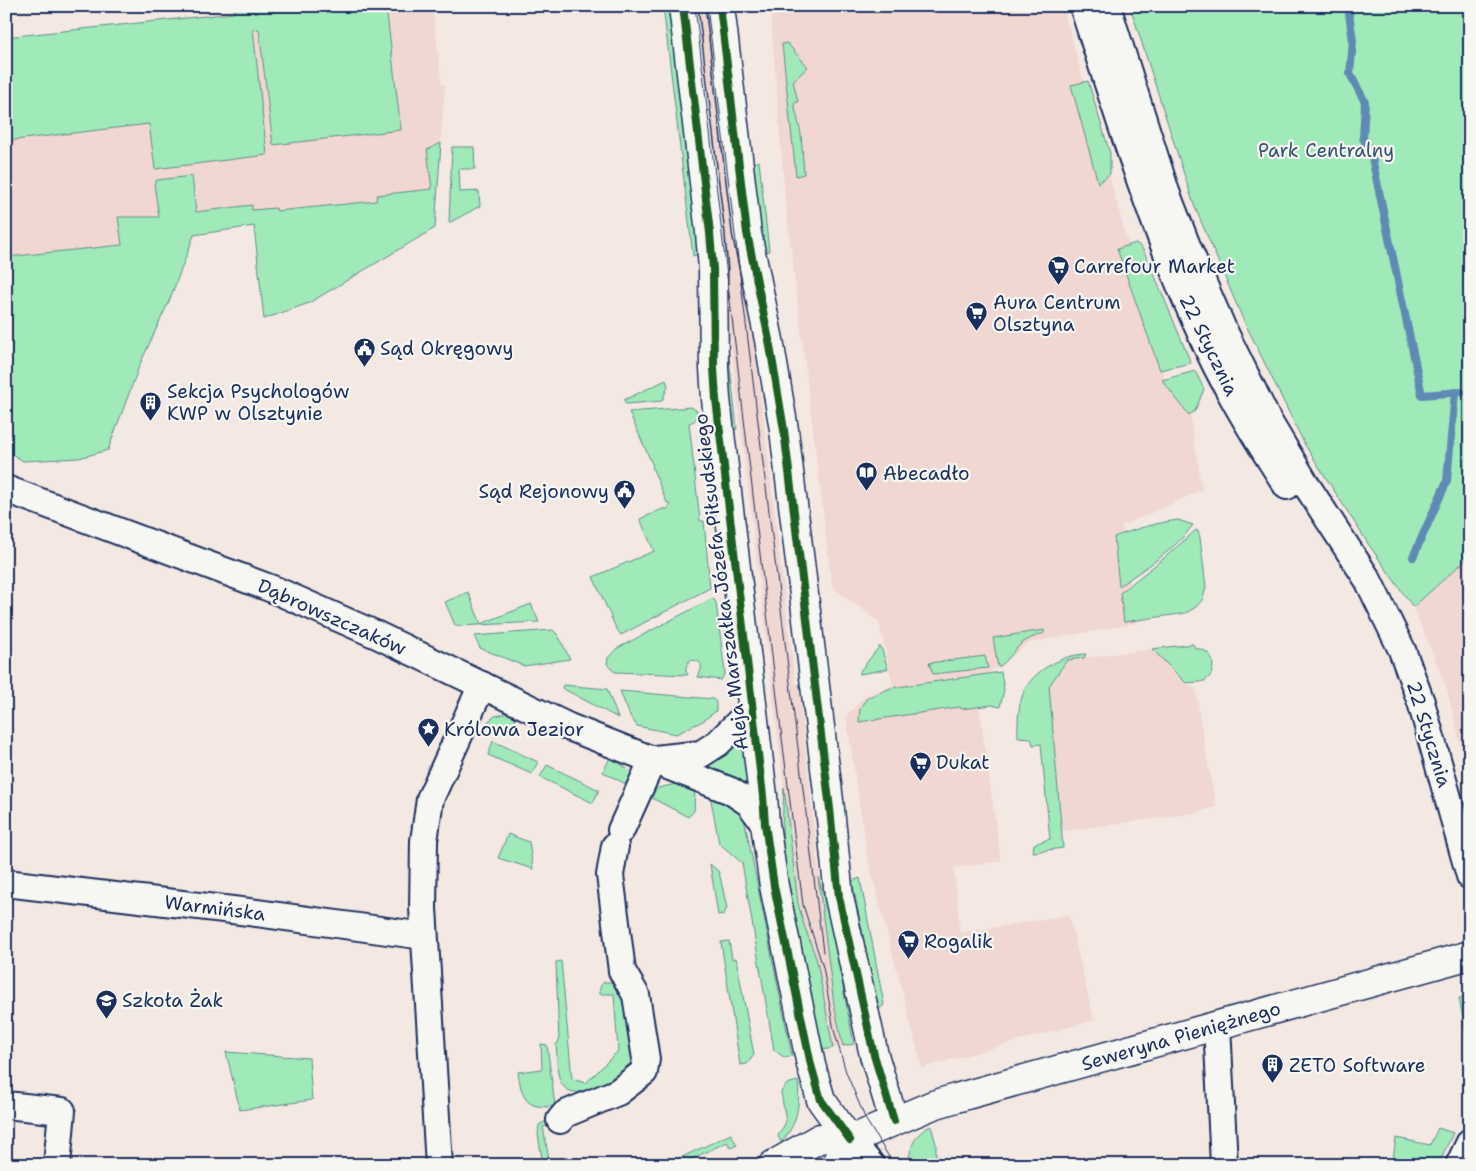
<svg xmlns="http://www.w3.org/2000/svg" width="1476" height="1171" viewBox="0 0 1476 1171" font-family="'Shantell Sans',sans-serif">
	<style>
		.built { fill: #f1d7d1 }
		.green { fill: #a0eab9; stroke: #5e8c8c }
		.lines { fill: none; stroke-linecap: round; stroke-linejoin: round }
		.stream { stroke: #5f8ab4; stroke-width: 8 }
		.minor-casing { stroke: #1b2f5e; stroke-width: 30 }
		.tertiary-casing { stroke: #1b2f5e; stroke-width: 31 }
		.minor { stroke: #f6f6f2; stroke-width: 26 }
		.tertiary { stroke: #f6f6f2; stroke-width: 28 }
		.tram { stroke: #1b2f5e; stroke-width: 1 }
		.cycleway-casing { stroke: #f6f6f2; stroke-width: 11 }
		.cycleway { stroke: #1b5e20; stroke-width: 8 }
		.labels { text-anchor: middle; dominant-baseline: central; stroke-width: 4.5; stroke-linejoin: round; paint-order: stroke }
		.park-label { font-size: 19px; fill: #365470; stroke: #f6f6f2 }
		.poi-label { font-size: 19px; fill: #1b2f5e; stroke: #f6f6f2; text-anchor: start }
		.street-label { font-size: 19px; fill: #1b2f5e; stroke: #f6f6f2 }
	</style>
	<rect width="100%" height="100%" fill="#f4e8e3"/>
	<filter id="ink" filterUnits="userSpaceOnUse"><feTurbulence type="fractalNoise" baseFrequency=".02" numOctaves="2"/><feDisplacementMap in="SourceGraphic" scale="10" xChannelSelector="R" yChannelSelector="G"/><feConvolveMatrix kernelMatrix="1 2 1 2 8 2 1 2 1" color-interpolation-filters="sRGB"/></filter>
	<g filter="url(#ink)">
		<g class="built">
			<path d="M 290,6 L 432,6 L 442,84 L 445,85 L 435,228 L 309,303 L 264,319 L 254,226 L 137,243 L 6,257 L 6,37 Z"/>
			<path d="M 690,6 L 714,6 L 795,683 L 798,683 L 832,989 L 843,1046 L 833,1048 L 819,972 L 804,925 L 796,887 Z"/>
			<path d="M 770,6 L 1063,6 L 1166,383 L 1190,414 L 1202,490 L 1122,526 L 1137,623 L 1029,643 L 976,683 L 1001,861 L 954,868 L 960,933 L 1069,915 L 1094,1020 L 922,1068 L 867,856 L 846,715 L 867,695 L 893,685 L 879,622 L 832,587 L 785,199 Z"/>
			<path d="M 1470,556 L 1470,783 L 1446,686 L 1413,607 Z"/>
			<path d="M 1152,649 L 1186,683 L 1196,689 L 1201,726 L 1216,807 L 1195,813 L 1051,833 L 1049,686 L 1067,660 Z"/>
		</g>
		<g class="green">
			<path d="M 234,6 L 386,6 L 401,130 L 273,145 L 259,29 L 253,30 L 267,155 L 155,169 L 149,124 L 6,141 L 6,37 L 234,13 Z"/>
			<path d="M 663,6 L 669,6 L 698,254 L 693,256 Z"/>
			<path d="M 1130,6 L 1470,6 L 1470,556 L 1413,607 L 1369,545 L 1305,445 L 1242,317 L 1194,205 Z"/>
			<path d="M 787,43 L 808,67 L 793,81 L 798,102 L 794,103 L 801,134 L 804,174 L 796,176 L 782,44 Z"/>
			<path d="M 1088,81 L 1110,153 L 1110,174 L 1098,183 L 1071,85 Z"/>
			<path d="M 441,143 L 435,228 L 309,303 L 264,319 L 254,226 L 194,235 L 170,299 L 140,364 L 108,450 L 79,458 L 23,461 L 6,450 L 6,257 L 122,245 L 118,217 L 159,217 L 154,184 L 157,180 L 192,176 L 196,212 L 252,205 L 252,210 L 276,208 L 277,211 L 376,201 L 377,195 L 432,189 L 427,150 Z"/>
			<path d="M 452,147 L 474,147 L 475,169 L 459,169 L 460,192 L 479,191 L 480,206 L 449,223 Z"/>
			<path d="M 759,161 L 769,251 L 764,252 L 753,163 Z"/>
			<path d="M 1136,243 L 1142,248 L 1149,262 L 1191,363 L 1160,370 L 1117,249 Z"/>
			<path d="M 723,304 L 737,429 L 730,430 Z"/>
			<path d="M 1195,371 L 1204,389 L 1195,411 L 1189,415 L 1162,380 Z"/>
			<path d="M 666,380 L 668,386 L 662,401 L 626,404 L 624,400 Z"/>
			<path d="M 691,407 L 697,411 C 698,419 696,421 689,423 L 700,521 L 704,521 L 710,588 L 621,635 L 616,628 L 593,577 L 654,551 L 640,519 L 665,508 L 666,510 L 670,506 L 669,503 L 667,503 L 652,467 L 653,466 L 629,412 Z"/>
			<path d="M 1178,520 L 1193,525 C 1174,551 1145,568 1119,586 L 1114,537 C 1135,529 1156,523 1178,520 Z"/>
			<path d="M 1196,530 L 1198,531 L 1200,538 L 1206,587 L 1203,599 L 1196,607 L 1186,613 L 1124,622 L 1120,593 L 1164,558 Z"/>
			<path d="M 468,592 L 481,624 L 531,604 L 539,622 L 458,626 L 455,625 L 445,602 Z"/>
			<path d="M 713,598 L 716,603 L 725,673 L 721,680 L 698,677 C 703,666 704,661 690,660 C 686,666 684,669 688,675 L 615,672 L 610,668 L 607,663 L 608,658 L 616,649 Z"/>
			<path d="M 553,630 L 558,635 L 570,659 L 524,666 L 480,648 L 474,636 Z"/>
			<path d="M 1044,630 L 1044,633 C 1036,636 1027,639 1021,644 C 1013,651 1007,663 998,667 L 993,638 Z"/>
			<path d="M 1193,644 L 1195,648 C 1200,649 1205,650 1209,654 C 1215,661 1214,675 1206,680 C 1201,683 1192,682 1186,683 L 1152,649 Z"/>
			<path d="M 879,647 L 881,647 L 888,669 L 860,674 L 860,671 Z"/>
			<path d="M 1086,654 L 1084,658 L 1067,660 L 1049,686 L 1063,848 L 1033,852 L 1034,844 L 1050,839 L 1041,744 L 1033,745 L 1031,738 L 1018,737 C 1017,704 1021,680 1052,664 C 1065,657 1072,655 1086,654 Z"/>
			<path d="M 985,656 L 988,668 L 933,674 L 929,663 Z"/>
			<path d="M 1001,672 L 1004,690 L 1000,707 L 992,705 L 961,709 L 960,707 L 859,722 L 860,708 L 867,698 L 891,688 Z"/>
			<path d="M 563,685 L 607,689 L 618,718 L 562,688 Z"/>
			<path d="M 620,691 L 713,699 L 716,702 L 716,711 L 703,721 L 676,734 L 637,726 L 630,716 Z"/>
			<path d="M 510,713 L 517,715 L 509,733 L 486,723 L 495,716 Z"/>
			<path d="M 745,736 L 750,787 L 736,780 L 710,771 L 708,761 L 732,750 Z"/>
			<path d="M 493,741 L 538,762 L 532,774 L 488,755 Z"/>
			<path d="M 610,758 C 623,765 637,772 633,788 L 603,772 Z"/>
			<path d="M 547,765 L 599,790 L 593,803 L 540,777 Z"/>
			<path d="M 676,784 L 695,790 L 694,811 L 688,817 L 650,797 L 658,788 Z"/>
			<path d="M 784,787 L 798,903 L 804,925 L 817,961 L 833,1048 L 822,1050 L 784,861 L 782,828 Z"/>
			<path d="M 710,795 L 729,800 L 743,813 L 792,1056 L 784,1057 L 774,1050 L 742,863 L 719,843 Z"/>
			<path d="M 508,834 L 529,842 L 533,869 L 498,858 Z"/>
			<path d="M 710,864 L 719,872 L 727,908 L 724,914 L 718,915 Z"/>
			<path d="M 818,877 L 828,910 L 854,1044 L 843,1046 L 834,1005 Z"/>
			<path d="M 860,878 L 884,1005 L 878,1010 L 852,881 Z"/>
			<path d="M 729,941 L 732,959 L 736,958 L 754,1055 L 747,1064 L 740,1065 L 721,942 Z"/>
			<path d="M 561,961 L 572,1079 L 586,1083 L 618,1051 L 614,994 L 600,994 C 599,988 600,986 604,982 L 615,982 L 626,990 L 636,1056 C 627,1071 581,1105 564,1087 C 555,1078 558,1057 556,1045 L 559,1041 L 556,962 Z"/>
			<path d="M 1470,995 L 1470,1056 L 1459,998 Z"/>
			<path d="M 541,1044 L 547,1045 L 555,1106 C 525,1110 522,1098 518,1072 L 542,1069 Z"/>
			<path d="M 226,1052 L 309,1058 L 312,1100 L 240,1110 Z"/>
			<path d="M 798,1081 C 800,1103 798,1125 781,1142 L 778,1136 L 786,1122 L 781,1092 L 787,1084 Z"/>
			<path d="M 548,1120 L 546,1126 L 543,1127 L 550,1165 L 543,1165 L 538,1134 L 539,1125 Z"/>
			<path d="M 931,1126 L 936,1144 L 936,1165 L 908,1165 C 910,1148 914,1133 931,1126 Z"/>
			<path d="M 1438,1128 L 1453,1133 L 1438,1165 L 1392,1165 L 1396,1138 L 1430,1145 Z"/>
			<path d="M 731,1134 L 737,1145 L 731,1148 L 727,1142 L 679,1165 L 665,1165 Z"/>
		</g>
		<g class="lines">
			<g class="stream">
				<path d="M 1351,6 L 1349,13 L 1353,41 L 1350,74 L 1365,102 L 1363,138 L 1371,153 L 1422,395 L 1461,392"/>
				<path d="M 1413,557 L 1447,481 L 1455,392"/>
			</g>
			<defs>
				<g id="minor">
					<path d="M 1083,6 C 1118,115 1151,223 1198,327 C 1222,383 1254,435 1287,486"/>
					<path d="M 1107,6 L 1166,192 L 1187,246 L 1222,327 L 1267,419 L 1305,483 L 1368,580 L 1402,650 L 1421,702 L 1470,876"/>
					<path d="M 6,489 L 275,590 L 377,635 L 569,727 L 731,791 L 749,803 L 765,824"/>
					<path d="M 655,759 L 701,754 L 718,743 L 752,709"/>
					<path d="M 621,830 L 653,759"/>
					<path d="M 6,883 L 249,912 L 424,936"/>
					<path d="M 1217,1025 L 1224,1165"/>
					<path d="M 6,1105 L 62,1111 L 57,1165"/>
					<path d="M 560,1120 L 565,1114 L 618,1092 L 644,1072 L 646,1059 L 636,995 L 622,971 L 610,875 L 615,846"/>
					<path d="M 850,1140 L 871,1165"/>
					<path d="M 439,1165 L 423,908 L 424,841 L 430,799 L 482,685"/>
					<path d="M 1459,1165 L 1470,1142"/>
				</g>
				<g id="tertiary">
					<path d="M 683,6 L 710,233 L 713,269 L 714,368 L 716,399 L 763,796 L 765,824 L 774,886 L 811,1065 L 821,1100 L 850,1140"/>
					<path d="M 720,6 L 747,233 L 769,340 L 784,430 L 830,809 L 839,897 L 874,1055 L 894,1121"/>
					<path d="M 773,1165 L 820,1138 L 850,1140 L 933,1105 L 956,1098 L 1470,955"/>
					<path d="M 836,1165 L 850,1140"/>
				</g>
			</defs>
			<use href="#minor" class="minor-casing"/>
			<use href="#tertiary" class="tertiary-casing"/>
			<use href="#minor" class="minor"/>
			<use href="#tertiary" class="tertiary"/>
			<g class="tram">
				<path d="M 695,6 L 779,714 L 803,905 L 823,967 L 834,1030 L 846,1072 L 866,1120 L 894,1165"/>
				<path d="M 707,6 L 823,952"/>
			</g>
			<defs>
				<g id="cycleway">
					<path d="M 683,6 L 710,233 L 713,269 L 714,368 L 716,399 L 763,796 L 765,824 L 774,886 L 811,1065 L 821,1100 L 850,1140"/>
					<path d="M 720,6 L 747,233 L 769,340 L 784,430 L 830,809 L 839,897 L 874,1055 L 894,1121"/>
				</g>
			</defs>
			<use href="#cycleway" class="cycleway-casing"/>
			<use href="#cycleway" class="cycleway"/>
		</g>
	</g>
	<defs>
		<symbol id="supermarket-pin" viewBox="-11 -11 22 30"><path d="M0 17L-7.5 6A9.5 9.5 0 1 1 7.5 6Z" fill="#1b2f5e" stroke="#f6f6f2"/><path d="M-6-5.5h2.5l.6 2H6L4.5 2H-2.5L-4.4-4H-6ZM-1.5 3.2a1.3 1.3 0 1 0 .1 0ZM3 3.2a1.3 1.3 0 1 0 .1 0Z" fill="#fff"/></symbol>
		<symbol id="civic-pin" viewBox="-11 -11 22 30"><path d="M0 17L-7.5 6A9.5 9.5 0 1 1 7.5 6Z" fill="#1b2f5e" stroke="#f6f6f2"/><path d="M-.6-6.5H3V-4.5H.6V-3L4-1V1h2V6H-6V1h2V-1L-.6-3ZM-1.2 2.5V6h2.4V2.5Z" fill="#fff"/></symbol>
		<symbol id="building-pin" viewBox="-11 -11 22 30"><path d="M0 17L-7.5 6A9.5 9.5 0 1 1 7.5 6Z" fill="#1b2f5e" stroke="#f6f6f2"/><path d="M-4-6H4V6H1V3H-1V6H-4ZM-2.5-4.3h1.7v1.8h-1.7ZM.8-4.3h1.7v1.8H.8ZM-2.5-1h1.7V.8h-1.7ZM.8-1h1.7V.8H.8Z" fill="#fff"/></symbol>
		<symbol id="library-pin" viewBox="-11 -11 22 30"><path d="M0 17L-7.5 6A9.5 9.5 0 1 1 7.5 6Z" fill="#1b2f5e" stroke="#f6f6f2"/><path d="M-6-4Q-3-5.5-.7-3.5V5Q-3 3-6 4ZM6-4Q3-5.5 .7-3.5V5Q3 3 6 4Z" fill="#fff"/></symbol>
		<symbol id="sight-pin" viewBox="-11 -11 22 30"><path d="M0 17L-7.5 6A9.5 9.5 0 1 1 7.5 6Z" fill="#1b2f5e" stroke="#f6f6f2"/><path d="M0-6L1.8-2.2L6-1.7L2.9 1.2L3.7 5.4L0 3.3L-3.7 5.4L-2.9 1.2L-6-1.7L-1.8-2.2Z" fill="#fff"/></symbol>
		<symbol id="school-pin" viewBox="-11 -11 22 30"><path d="M0 17L-7.5 6A9.5 9.5 0 1 1 7.5 6Z" fill="#1b2f5e" stroke="#f6f6f2"/><path d="M0-5L7-2L0 1L-7-2ZM-4 1L0 2.5L4 1V4Q0 6-4 4Z" fill="#fff"/></symbol>
	</defs>
	<g fill-rule="evenodd">
		<use href="#supermarket-pin" x="1046" y="254" width="25" height="34"/>
		<use href="#supermarket-pin" x="964" y="300" width="25" height="34"/>
		<use href="#civic-pin" x="352" y="336" width="25" height="34"/>
		<use href="#building-pin" x="138" y="390" width="25" height="34"/>
		<use href="#library-pin" x="854" y="460" width="25" height="34"/>
		<use href="#civic-pin" x="612" y="478" width="25" height="34"/>
		<use href="#sight-pin" x="416" y="716" width="25" height="34"/>
		<use href="#supermarket-pin" x="908" y="750" width="25" height="34"/>
		<use href="#supermarket-pin" x="896" y="928" width="25" height="34"/>
		<use href="#school-pin" x="94" y="988" width="25" height="34"/>
		<use href="#building-pin" x="1260" y="1052" width="25" height="34"/>
	</g>
	<g class="labels">
		<g class="park-label">
			<text x="1326" y="150">Park Centralny</text>
		</g>
		<g class="poi-label">
			<text x="1074" y="266">Carrefour Market</text>
			<text x="993" y="302">Aura Centrum<tspan x="993" dy="22">Olsztyna</tspan></text>
			<text x="380" y="348">Sąd Okręgowy</text>
			<text x="167" y="391">Sekcja Psychologów<tspan x="167" dy="22">KWP w Olsztynie</tspan></text>
			<text x="883" y="473">Abecadło</text>
			<text x="609" y="491" text-anchor="end">Sąd Rejonowy</text>
			<text x="444" y="729">Królowa Jezior</text>
			<text x="936" y="762">Dukat</text>
			<text x="924" y="941">Rogalik</text>
			<text x="122" y="1000">Szkoła Żak</text>
			<text x="1289" y="1065">ZETO Software</text>
		</g>
		<g class="street-label">
			<text transform="translate(1209 345) rotate(64)">22 Stycznia</text>
			<text transform="translate(721 582) rotate(-97)">Aleja Marszałka Józefa Piłsudskiego</text>
			<text transform="translate(332 617) rotate(24)">Dąbrowszczaków</text>
			<text transform="translate(1429 734) rotate(73)">22 Stycznia</text>
			<text transform="translate(215 908) rotate(7)">Warmińska</text>
			<text transform="translate(1181 1036) rotate(-16)">Seweryna Pieniężnego</text>
		</g>
	</g>
	<rect width="1476" height="1171" fill="none" stroke="#f6f6f2" stroke-width="25"/>
	<rect x="12" y="12" width="1451" height="1146" fill="none" stroke="#1b2f5e" stroke-width="2" filter="url(#ink)"/>
</svg>
